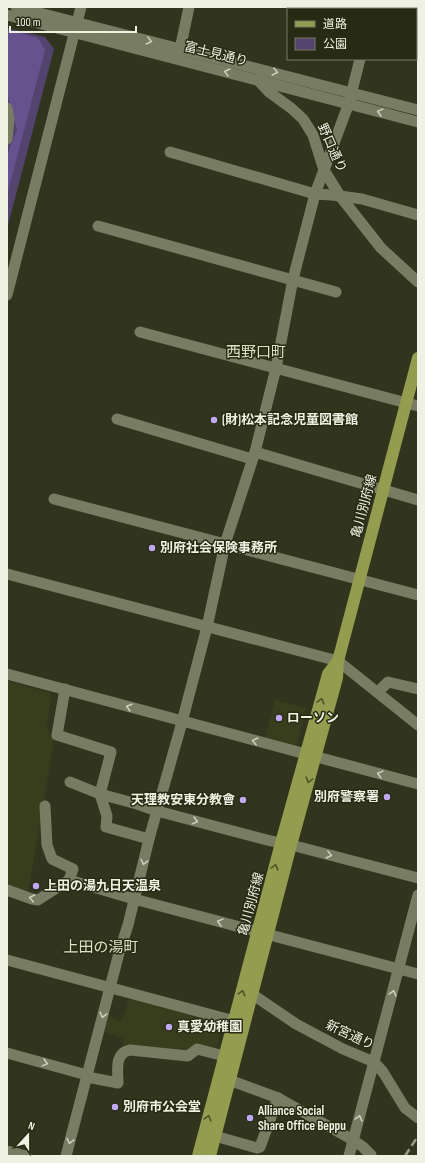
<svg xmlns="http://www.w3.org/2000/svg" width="425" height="1163" viewBox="0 0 425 1163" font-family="'Sofia Sans Condensed','Noto Sans JP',sans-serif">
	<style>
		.built { fill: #383d1e }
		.green { fill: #53446f }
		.forest { fill: #67518e }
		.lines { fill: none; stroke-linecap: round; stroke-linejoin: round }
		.minor { stroke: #777c62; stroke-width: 11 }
		.major { stroke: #939c4f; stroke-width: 12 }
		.rail { stroke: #979a88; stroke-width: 2.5; stroke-dasharray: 8 4; stroke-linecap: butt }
		.oneway { stroke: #cbcfbc }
		.oneway2 { stroke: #4d5329 }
		.poi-dot { fill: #c1a8f3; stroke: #282b14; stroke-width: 1.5 }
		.labels { text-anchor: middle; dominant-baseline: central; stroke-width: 3; stroke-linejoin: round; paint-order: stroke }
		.street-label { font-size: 13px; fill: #eff2e3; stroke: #282b14 }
		.poi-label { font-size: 13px; font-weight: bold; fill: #eff2e3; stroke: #282b14; text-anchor: start }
		.quarter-label { font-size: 15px; fill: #dce1c4; stroke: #282b14 }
	</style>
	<rect width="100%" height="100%" fill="#32351e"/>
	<g class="built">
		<path d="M 7,681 L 51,693 L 47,729 L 54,741 L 28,894 L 7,888 Z"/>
		<path d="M 275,700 L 306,708 L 296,748 L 264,740 Z"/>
		<path d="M 130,997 L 223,1021 L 216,1050 L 186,1054 L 124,1045 L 122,1038 L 105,1032 L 109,1015 L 119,1021 L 124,1015 Z"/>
	</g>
	<path class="green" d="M 7,28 L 45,37 L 54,49 L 7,229 Z"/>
	<path class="forest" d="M 7,30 L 38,38 L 45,50 L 7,195 L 7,155 L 17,130 L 7,93 Z"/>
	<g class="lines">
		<g class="minor">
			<path d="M 16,7 L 418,110"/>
			<path d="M 335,7 L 343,9"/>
			<path d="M 373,9 L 373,7"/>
			<path d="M 7,15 L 418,122"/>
			<path d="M 416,28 L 418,29"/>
			<path d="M 179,54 L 189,7"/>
			<path d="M 257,79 L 269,92 L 291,108 L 303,119 L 313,135 L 324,170 L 340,196 L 381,248 L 418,282"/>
			<path d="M 7,108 L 9,119 L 7,139"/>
			<path d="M 170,152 L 315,194 L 332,195 L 362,199 L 418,215"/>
			<path d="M 98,226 L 336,292"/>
			<path d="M 7,295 L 81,7"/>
			<path d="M 140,332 L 418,406"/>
			<path d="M 117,419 L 252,459"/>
			<path d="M 255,452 L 418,500"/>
			<path d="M 54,499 L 418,595"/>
			<path d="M 7,574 L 338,661 L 418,725"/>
			<path d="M 7,674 L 418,784"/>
			<path d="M 65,689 L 57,735 L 111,752 L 100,794 L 107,816 L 106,827 L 149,839"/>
			<path d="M 378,692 L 388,682 L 418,689"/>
			<path d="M 70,782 L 100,794 L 137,804 L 157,811 L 267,840 L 299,847 L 418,878"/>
			<path d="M 45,806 L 47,845 L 52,859 L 73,869 L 69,880"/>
			<path d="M 7,890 L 32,899 L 38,900 L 69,880 L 134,899 L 418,974"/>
			<path d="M 7,960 L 242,1023"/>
			<path d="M 252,994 L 296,1024 L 343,1049 L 374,1062 L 383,1072 L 405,1108 L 418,1118"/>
			<path d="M 7,1053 L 87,1075"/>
			<path d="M 87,1077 L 118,1083 C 118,1071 114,1053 130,1050 L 188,1056 L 197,1049 L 232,1058"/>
			<path d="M 229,1080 L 278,1098 L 353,1140 L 363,1147 L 371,1155"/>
			<path d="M 215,1136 L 257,1148 L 260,1147 L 278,1098"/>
			<path d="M 7,1151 L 26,1156"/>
			<path d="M 66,1156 L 119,953 L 128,925 L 149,839 L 182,722 L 207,627 L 225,544 L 255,452 L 276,368 L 293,279 L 315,194 L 349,103 L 360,59"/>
			<path d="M 349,1156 L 418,895"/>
		</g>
		<g class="major">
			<path d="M 198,1156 L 281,843 L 328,674 L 338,661"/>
			<path d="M 210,1156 L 291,845 L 337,678 L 338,661 L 418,358"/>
		</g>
		<path class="rail" d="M 405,1156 L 418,1136"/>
	</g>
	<defs><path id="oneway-chevron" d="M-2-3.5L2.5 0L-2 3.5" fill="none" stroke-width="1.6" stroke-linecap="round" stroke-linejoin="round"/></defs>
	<g class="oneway">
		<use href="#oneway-chevron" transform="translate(149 41) rotate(14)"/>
		<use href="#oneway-chevron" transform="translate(227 72) rotate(-166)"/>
		<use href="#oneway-chevron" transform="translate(275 72) rotate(14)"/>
		<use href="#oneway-chevron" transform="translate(380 112) rotate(-165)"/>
		<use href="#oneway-chevron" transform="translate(129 707) rotate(-164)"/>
		<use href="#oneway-chevron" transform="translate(255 741) rotate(-166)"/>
		<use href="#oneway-chevron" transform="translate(380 774) rotate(-165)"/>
		<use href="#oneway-chevron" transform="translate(195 821) rotate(15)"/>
		<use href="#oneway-chevron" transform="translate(329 855) rotate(14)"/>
		<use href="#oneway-chevron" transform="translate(144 862) rotate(104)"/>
		<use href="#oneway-chevron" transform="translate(32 898) rotate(-169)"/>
		<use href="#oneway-chevron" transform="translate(220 922) rotate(-165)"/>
		<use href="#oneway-chevron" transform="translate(393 993) rotate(-75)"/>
		<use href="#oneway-chevron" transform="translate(103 1015) rotate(104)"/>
		<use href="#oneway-chevron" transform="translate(45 1063) rotate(15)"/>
		<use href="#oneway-chevron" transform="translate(359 1118) rotate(-75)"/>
		<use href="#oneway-chevron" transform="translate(70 1141) rotate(104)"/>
	</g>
	<g class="oneway2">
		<use href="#oneway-chevron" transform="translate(321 701) rotate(-75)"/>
		<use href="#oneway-chevron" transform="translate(309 780) rotate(105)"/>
		<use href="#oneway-chevron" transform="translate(275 867) rotate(-75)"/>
		<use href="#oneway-chevron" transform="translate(242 993) rotate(-75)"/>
		<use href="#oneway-chevron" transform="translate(208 1118) rotate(-75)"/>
	</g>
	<g class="poi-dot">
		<circle cx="214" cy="420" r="4"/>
		<circle cx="152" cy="548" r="4"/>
		<circle cx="279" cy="718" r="4"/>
		<circle cx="387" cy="797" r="4"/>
		<circle cx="243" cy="800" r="4"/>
		<circle cx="36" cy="886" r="4"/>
		<circle cx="169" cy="1027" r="4"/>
		<circle cx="115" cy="1107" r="4"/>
		<circle cx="250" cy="1118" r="4"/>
	</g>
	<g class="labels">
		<g class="street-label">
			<text transform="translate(216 54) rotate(14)">富士見通り</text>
			<text transform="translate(332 148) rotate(66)">野口通り</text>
			<text transform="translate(364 506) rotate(-75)">亀川別府線</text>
			<text transform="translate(251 904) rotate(-75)">亀川別府線</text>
			<text transform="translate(350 1035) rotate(25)">新宮通り</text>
		</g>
		<g class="poi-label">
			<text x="222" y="420">(財)松本記念児童図書館</text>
			<text x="160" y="548">別府社会保険事務所</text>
			<text x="287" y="718">ローソン</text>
			<text x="379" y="797" text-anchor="end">別府警察署</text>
			<text x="235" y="800" text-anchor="end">天理教安東分教會</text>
			<text x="44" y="886">上田の湯九日天温泉</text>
			<text x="177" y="1027">真愛幼稚園</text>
			<text x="123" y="1107">別府市公会堂</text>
			<text x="258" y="1111">Alliance Social<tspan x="258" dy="15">Share Office Beppu</tspan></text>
		</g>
		<g class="quarter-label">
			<text x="256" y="352">西野口町</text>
			<text x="101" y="947">上田の湯町</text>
		</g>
	</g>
	<rect width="425" height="1163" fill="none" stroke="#eff2e3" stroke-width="16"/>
	<rect x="287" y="8" width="130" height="52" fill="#282b14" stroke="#787b67"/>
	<rect x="295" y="21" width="20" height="6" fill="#939c4f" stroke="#787b67"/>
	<text x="323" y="28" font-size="12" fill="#eff2e3">道路</text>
	<rect x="295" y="38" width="20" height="12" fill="#53446f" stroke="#787b67"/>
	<text x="323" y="48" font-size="12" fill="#eff2e3">公園</text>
	<g transform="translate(28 1135) rotate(21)" stroke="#282b14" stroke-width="3" paint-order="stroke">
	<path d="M0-3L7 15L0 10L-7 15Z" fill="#eff2e3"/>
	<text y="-6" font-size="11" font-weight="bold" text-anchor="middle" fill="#eff2e3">N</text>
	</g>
	<path d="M10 26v6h126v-6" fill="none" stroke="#eff2e3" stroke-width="2"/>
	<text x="16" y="26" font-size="12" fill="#eff2e3" stroke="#282b14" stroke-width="3" paint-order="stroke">100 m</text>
</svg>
